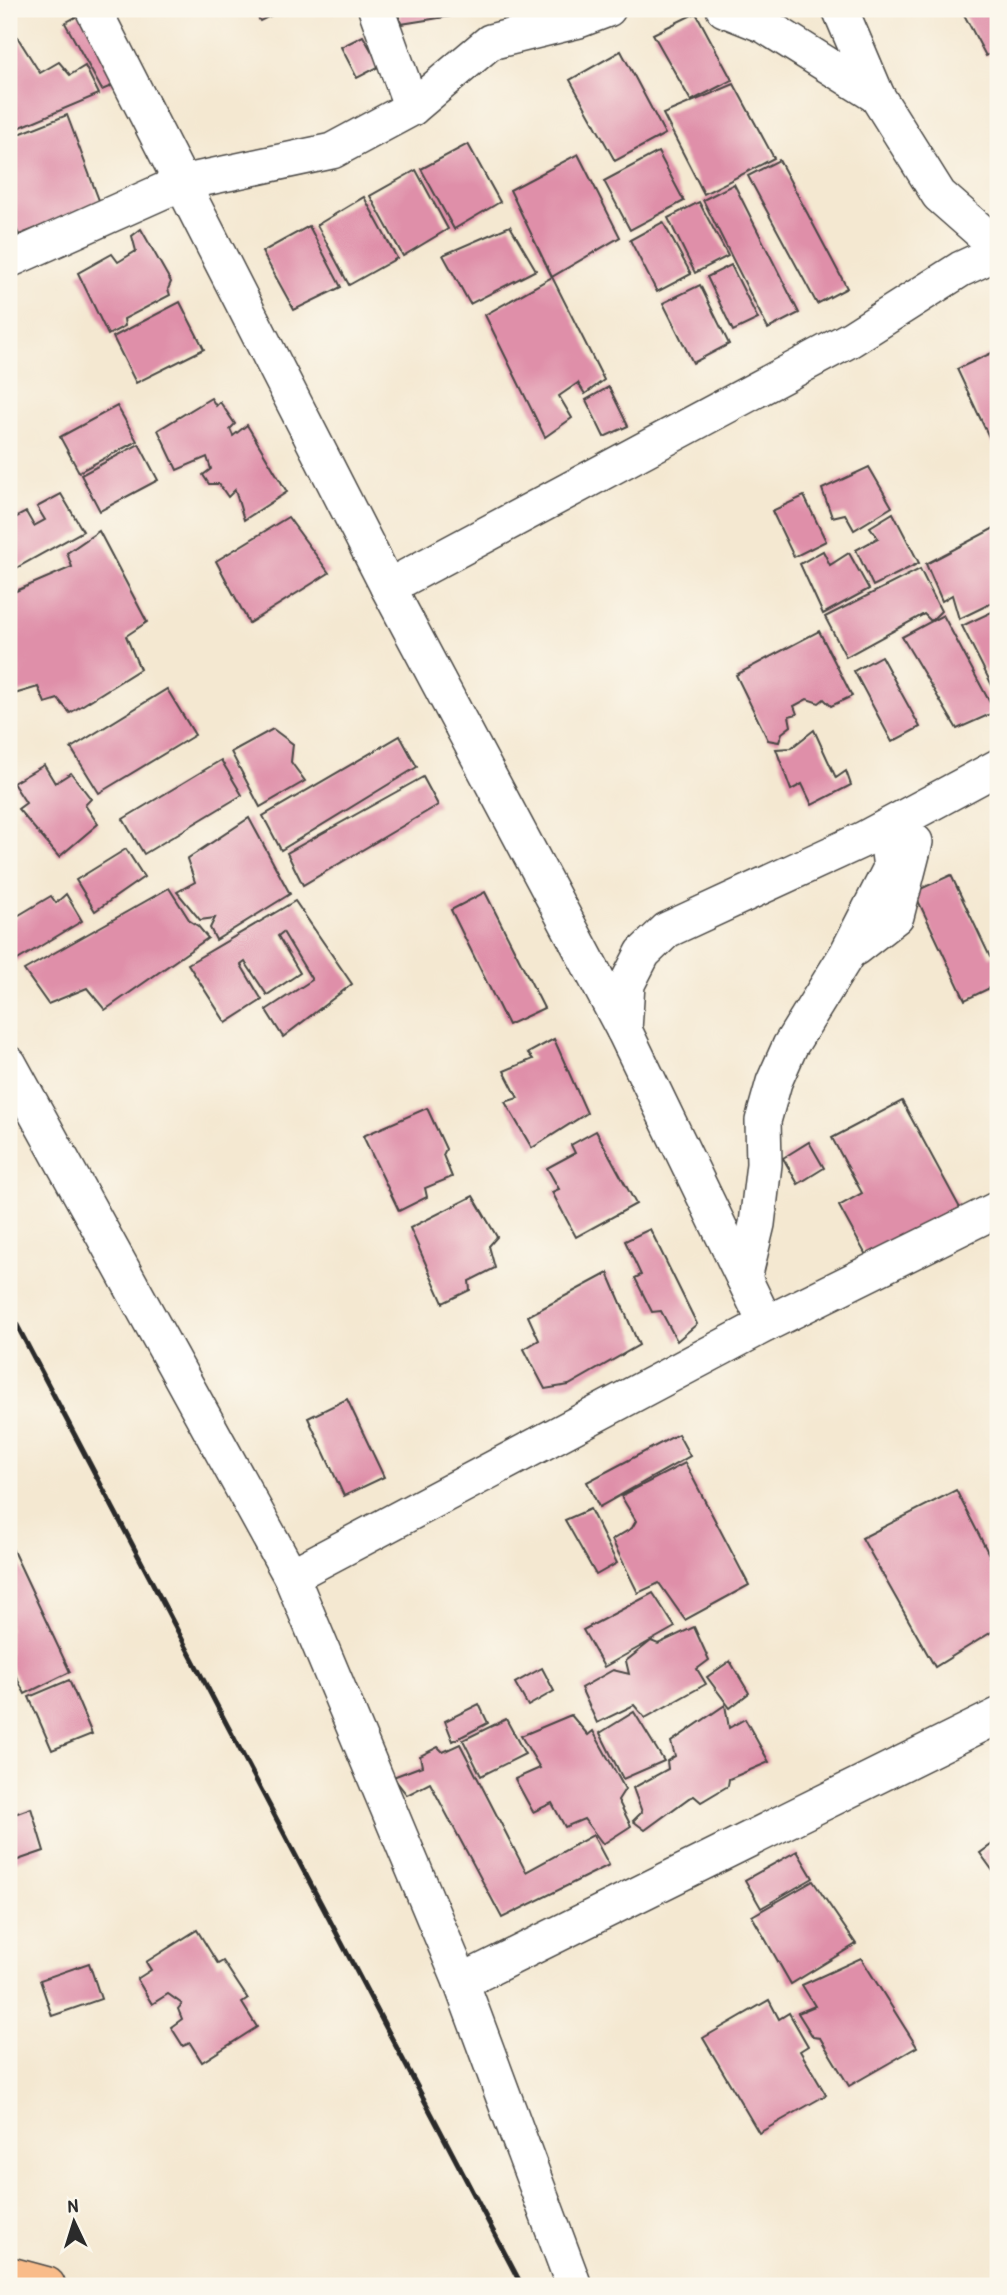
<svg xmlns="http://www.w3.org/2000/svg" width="1007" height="2295" viewBox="0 0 1007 2295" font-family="'Patrick Hand',sans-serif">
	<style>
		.building { fill: #df8fa9 }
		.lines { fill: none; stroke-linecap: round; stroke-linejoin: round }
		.minor-casing { stroke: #494744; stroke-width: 38 }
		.trunk-casing { stroke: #494744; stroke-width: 41 }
		.minor { stroke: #fff; stroke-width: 35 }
		.trunk { stroke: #f9bc8a; stroke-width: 38 }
		.rail { stroke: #2b2b2b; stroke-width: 5 }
	</style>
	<rect width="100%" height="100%" fill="#fbf7ec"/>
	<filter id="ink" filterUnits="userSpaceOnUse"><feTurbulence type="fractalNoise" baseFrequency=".0143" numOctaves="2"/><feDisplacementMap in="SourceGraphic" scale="14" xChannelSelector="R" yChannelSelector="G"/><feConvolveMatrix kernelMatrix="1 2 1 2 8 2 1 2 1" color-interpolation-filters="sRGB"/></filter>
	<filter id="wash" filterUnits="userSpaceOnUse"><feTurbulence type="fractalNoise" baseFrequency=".00686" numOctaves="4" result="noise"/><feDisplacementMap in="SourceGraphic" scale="28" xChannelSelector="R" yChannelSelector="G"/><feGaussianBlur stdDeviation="1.57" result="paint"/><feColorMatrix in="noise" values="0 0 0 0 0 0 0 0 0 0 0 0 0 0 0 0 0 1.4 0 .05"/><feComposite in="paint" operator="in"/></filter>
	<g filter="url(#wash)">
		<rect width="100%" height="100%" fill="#f4e8d1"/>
		<g id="blocks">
			<g class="building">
				<path d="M 253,9 L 284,9 L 260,21 Z"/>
				<path d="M 398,9 L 457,9 L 458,15 L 401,24 Z"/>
				<path d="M 961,9 L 998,9 L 998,50 L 986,56 Z"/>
				<path d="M 83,13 L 137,75 L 102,90 L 65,23 Z"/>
				<path d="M 696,13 L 732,80 L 691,101 L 653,34 Z"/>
				<path d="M 16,35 L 40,73 L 59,62 L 70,75 L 85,66 L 99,94 L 9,132 L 9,38 Z"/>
				<path d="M 363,36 L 380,66 L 357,78 L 341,47 Z"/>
				<path d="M 621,51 L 665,134 L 615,161 L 570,80 Z"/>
				<path d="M 734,84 L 774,158 L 704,194 L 663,114 Z"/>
				<path d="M 67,115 L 100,203 L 19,235 L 9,213 L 9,138 Z"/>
				<path d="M 468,144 L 500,202 L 454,229 L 421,169 Z"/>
				<path d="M 658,152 L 684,201 L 630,230 L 604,181 Z"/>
				<path d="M 578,154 L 620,237 L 552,277 L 604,380 L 585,394 L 578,383 L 559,396 L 572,418 L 545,437 L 485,315 L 552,277 L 510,190 Z"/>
				<path d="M 779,160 L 847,288 L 817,304 L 748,176 Z"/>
				<path d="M 416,170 L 448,229 L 403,256 L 370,196 Z"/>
				<path d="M 734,184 L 799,313 L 768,329 L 703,200 Z"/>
				<path d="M 364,197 L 397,258 L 349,285 L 317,225 Z"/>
				<path d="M 699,202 L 728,256 L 695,273 L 668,218 Z"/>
				<path d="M 663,222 L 691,274 L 657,292 L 630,240 Z"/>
				<path d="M 309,226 L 341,287 L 294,310 L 262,252 Z"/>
				<path d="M 510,226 L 536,270 L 470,304 L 443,255 Z"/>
				<path d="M 141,229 L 171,282 L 168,289 L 170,295 L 124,319 L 125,326 L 108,335 L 78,273 L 112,254 L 118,262 L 136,251 L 132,236 Z"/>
				<path d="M 731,265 L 758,319 L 733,331 L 707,277 Z"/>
				<path d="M 700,285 L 729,344 L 693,363 L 663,303 Z"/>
				<path d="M 180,302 L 204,349 L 136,383 L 113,337 Z"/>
				<path d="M 998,350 L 998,456 L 957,369 Z"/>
				<path d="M 609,387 L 628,426 L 604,437 L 586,400 Z"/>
				<path d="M 211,398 L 216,406 L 220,402 L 235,424 L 230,429 L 233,436 L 247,425 L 287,492 L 244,520 L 235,490 L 228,497 L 219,484 L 209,484 L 203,475 L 211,469 L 207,457 L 177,470 L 158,430 Z"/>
				<path d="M 117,406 L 137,441 L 79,472 L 60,437 Z"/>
				<path d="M 139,444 L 158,480 L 100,511 L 81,475 Z"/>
				<path d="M 869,467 L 892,507 L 854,530 L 845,514 L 832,517 L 822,489 Z"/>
				<path d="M 61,494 L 83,531 L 9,572 L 9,521 L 26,512 L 34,526 L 45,520 L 37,507 Z"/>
				<path d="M 804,496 L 826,541 L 794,557 L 772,511 Z"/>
				<path d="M 893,513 L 919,563 L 873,586 L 856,550 L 878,538 L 870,527 Z"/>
				<path d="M 288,517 L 329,573 L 249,623 L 216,561 Z"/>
				<path d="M 998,526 L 998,600 L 959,619 L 952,595 L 942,601 L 926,564 Z"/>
				<path d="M 99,531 L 147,622 L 126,636 L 140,669 L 70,713 L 58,699 L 45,703 L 38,687 L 11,695 L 9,692 L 9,637 L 11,636 L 9,632 L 9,594 L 72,567 L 67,553 Z"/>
				<path d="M 823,551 L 830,565 L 849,553 L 869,589 L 823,614 L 800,564 Z"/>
				<path d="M 920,569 L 941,611 L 931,621 L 924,614 L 846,657 L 825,617 Z"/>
				<path d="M 998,609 L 998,697 L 962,626 Z"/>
				<path d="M 943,615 L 995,712 L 957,729 L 902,637 Z"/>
				<path d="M 819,631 L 852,696 L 831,706 L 824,699 L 819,703 L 807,699 L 794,706 L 797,714 L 789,716 L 791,726 L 782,733 L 779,742 L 768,740 L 736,675 Z"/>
				<path d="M 881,656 L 920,727 L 892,742 L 854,671 Z"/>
				<path d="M 167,689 L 195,735 L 99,793 L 71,748 Z"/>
				<path d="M 273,729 L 293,744 L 291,762 L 305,781 L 260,807 L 231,752 Z"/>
				<path d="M 814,730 L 836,778 L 846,771 L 851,785 L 812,805 L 802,784 L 791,790 L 776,749 L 791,748 Z"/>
				<path d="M 400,736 L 417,767 L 281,850 L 263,816 Z"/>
				<path d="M 221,760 L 242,795 L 144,854 L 123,819 Z"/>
				<path d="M 44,765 L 55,783 L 71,773 L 91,799 L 85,805 L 98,824 L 59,857 L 18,809 L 26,803 L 13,783 Z"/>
				<path d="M 423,777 L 438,805 L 303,885 L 287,853 Z"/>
				<path d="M 249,818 L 290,894 L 216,940 L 210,928 L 215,918 L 200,920 L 177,892 L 195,882 L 187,859 Z"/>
				<path d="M 126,849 L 144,877 L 95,911 L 76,880 Z"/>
				<path d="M 951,875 L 990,957 L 998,953 L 998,984 L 965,1000 L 914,892 Z"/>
				<path d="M 169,888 L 190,921 L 198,926 L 208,938 L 105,1010 L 87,988 L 48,1004 L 24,970 Z"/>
				<path d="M 485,892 L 544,1008 L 508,1025 L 451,910 Z"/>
				<path d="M 66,894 L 82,921 L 11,964 L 9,961 L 9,921 L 51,896 L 56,903 Z"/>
				<path d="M 295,901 L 352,984 L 283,1037 L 266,1010 L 312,980 L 283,932 L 278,936 L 300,973 L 267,995 L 245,962 L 241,965 L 262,1000 L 226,1023 L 188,964 Z"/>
				<path d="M 554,1039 L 587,1113 L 532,1148 L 505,1102 L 518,1098 L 504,1071 L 533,1059 L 528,1053 Z"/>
				<path d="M 902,1101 L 960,1208 L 867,1257 L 839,1206 L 862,1193 L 832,1138 Z"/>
				<path d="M 427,1108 L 446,1149 L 443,1155 L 452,1177 L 425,1188 L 427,1197 L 399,1211 L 363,1136 Z"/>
				<path d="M 596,1131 L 636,1204 L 576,1237 L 552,1192 L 559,1189 L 547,1168 L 575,1153 L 571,1145 Z"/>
				<path d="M 809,1142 L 824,1168 L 798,1184 L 783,1158 Z"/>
				<path d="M 473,1196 L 497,1237 L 489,1246 L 495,1268 L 469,1281 L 470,1290 L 443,1303 L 410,1228 Z"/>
				<path d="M 650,1229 L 697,1324 L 677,1341 L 661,1311 L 652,1312 L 635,1278 L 641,1275 L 625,1241 Z"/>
				<path d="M 608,1273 L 639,1345 L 569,1385 L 545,1389 L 524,1349 L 539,1340 L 528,1316 Z"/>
				<path d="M 347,1399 L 384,1477 L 344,1496 L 308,1418 Z"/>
				<path d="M 678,1434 L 690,1456 L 599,1507 L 587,1482 Z"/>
				<path d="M 685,1463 L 749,1585 L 685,1620 L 659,1583 L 638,1593 L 612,1540 L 632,1528 L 636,1521 L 621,1496 Z"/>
				<path d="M 956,1490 L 998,1572 L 998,1628 L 935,1667 L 862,1538 Z"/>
				<path d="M 590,1509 L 617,1563 L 596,1575 L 565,1520 Z"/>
				<path d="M 9,1542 L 70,1672 L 25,1694 L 9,1663 Z"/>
				<path d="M 653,1593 L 675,1627 L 604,1667 L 583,1630 Z"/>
				<path d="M 694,1627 L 709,1660 L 697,1669 L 706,1684 L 645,1718 L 634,1705 L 597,1723 L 581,1688 L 613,1670 L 629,1674 L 626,1661 L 651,1641 L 658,1644 Z"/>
				<path d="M 730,1661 L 749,1693 L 730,1708 L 707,1677 Z"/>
				<path d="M 542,1668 L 554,1691 L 528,1706 L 515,1683 Z"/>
				<path d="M 69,1680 L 92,1734 L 52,1750 L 29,1697 Z"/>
				<path d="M 479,1704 L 488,1723 L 453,1741 L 445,1721 Z"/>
				<path d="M 725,1705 L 729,1728 L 745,1719 L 769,1762 L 729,1779 L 728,1786 L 701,1802 L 694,1796 L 689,1798 L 645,1830 L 633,1821 L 642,1812 L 633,1788 L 668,1769 L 667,1761 L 675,1756 L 671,1742 Z"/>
				<path d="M 634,1712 L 664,1761 L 623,1779 L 600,1733 Z"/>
				<path d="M 571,1715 L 588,1735 L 593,1731 L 625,1789 L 618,1800 L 631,1826 L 603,1844 L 584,1819 L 565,1827 L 552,1803 L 533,1812 L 515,1779 L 540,1768 L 521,1736 Z"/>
				<path d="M 506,1719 L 525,1754 L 481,1776 L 463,1740 Z"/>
				<path d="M 460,1744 L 526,1872 L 593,1835 L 609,1865 L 502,1918 L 430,1783 L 407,1795 L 393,1777 L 422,1766 L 420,1756 L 438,1747 L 443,1752 Z"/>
				<path d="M 31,1808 L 44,1851 L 9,1863 L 9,1816 Z"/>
				<path d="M 998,1840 L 998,1878 L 980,1853 Z"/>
				<path d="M 797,1851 L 813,1878 L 761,1908 L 745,1880 Z"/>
				<path d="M 813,1881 L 856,1944 L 791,1984 L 752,1916 Z"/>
				<path d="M 197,1930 L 218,1964 L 223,1961 L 248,1999 L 242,2003 L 257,2027 L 202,2062 L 190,2043 L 183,2046 L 171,2027 L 182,2019 L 178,2009 L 182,2004 L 168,1994 L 152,2004 L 137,1979 L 151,1970 L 146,1962 Z"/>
				<path d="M 861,1958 L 917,2047 L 849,2086 L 820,2038 L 813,2037 L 798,2013 L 815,2006 L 802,1985 Z"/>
				<path d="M 89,1963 L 101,1999 L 52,2016 L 40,1980 Z"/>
				<path d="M 769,2000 L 779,2019 L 789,2013 L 808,2046 L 800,2051 L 826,2095 L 759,2133 L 703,2038 Z"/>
			</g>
		</g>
	</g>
	<g filter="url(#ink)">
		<use href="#blocks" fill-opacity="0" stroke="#494744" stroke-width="2"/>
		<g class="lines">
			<defs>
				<g id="minor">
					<path d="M 93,9 L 388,587 L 624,1030 L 766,1324"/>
					<path d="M 376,9 L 412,108"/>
					<path d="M 724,9 L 764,25 L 877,96"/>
					<path d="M 840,9 L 877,96 L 939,195 L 998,247"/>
					<path d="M 9,260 L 181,183 L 332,151 L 412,108 L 490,42 L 579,20 L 608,9"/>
					<path d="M 388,587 L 851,339 L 961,269 L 998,252"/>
					<path d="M 855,948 L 896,916 L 915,842"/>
					<path d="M 624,1030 L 627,984 L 643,953 L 667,930 L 864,839 L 998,767"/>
					<path d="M 9,1064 L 291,1576 L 461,1982 L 574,2286"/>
					<path d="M 744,1278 L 757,1224 L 764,1164 L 763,1121 L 774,1082 L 790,1046 L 847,954 L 891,868 L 886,828"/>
					<path d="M 291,1576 L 766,1324 L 998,1209"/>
					<path d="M 461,1982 L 998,1716"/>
				</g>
				<path id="trunk" d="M 9,2276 L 46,2286"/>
			</defs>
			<use href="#minor" class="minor-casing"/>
			<use href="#trunk" class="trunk-casing"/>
			<use href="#minor" class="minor"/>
			<use href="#trunk" class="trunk"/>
			<path class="rail" d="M 9,1310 L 522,2286"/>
		</g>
	</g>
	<rect width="1007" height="2295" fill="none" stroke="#fbf7ec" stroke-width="35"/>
	<g transform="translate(74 2222) rotate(356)" stroke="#fbf7ec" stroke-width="5" paint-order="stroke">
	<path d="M0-5L12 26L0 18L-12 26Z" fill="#2b2b2b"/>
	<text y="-10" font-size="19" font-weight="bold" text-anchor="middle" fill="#2b2b2b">N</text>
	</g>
</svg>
